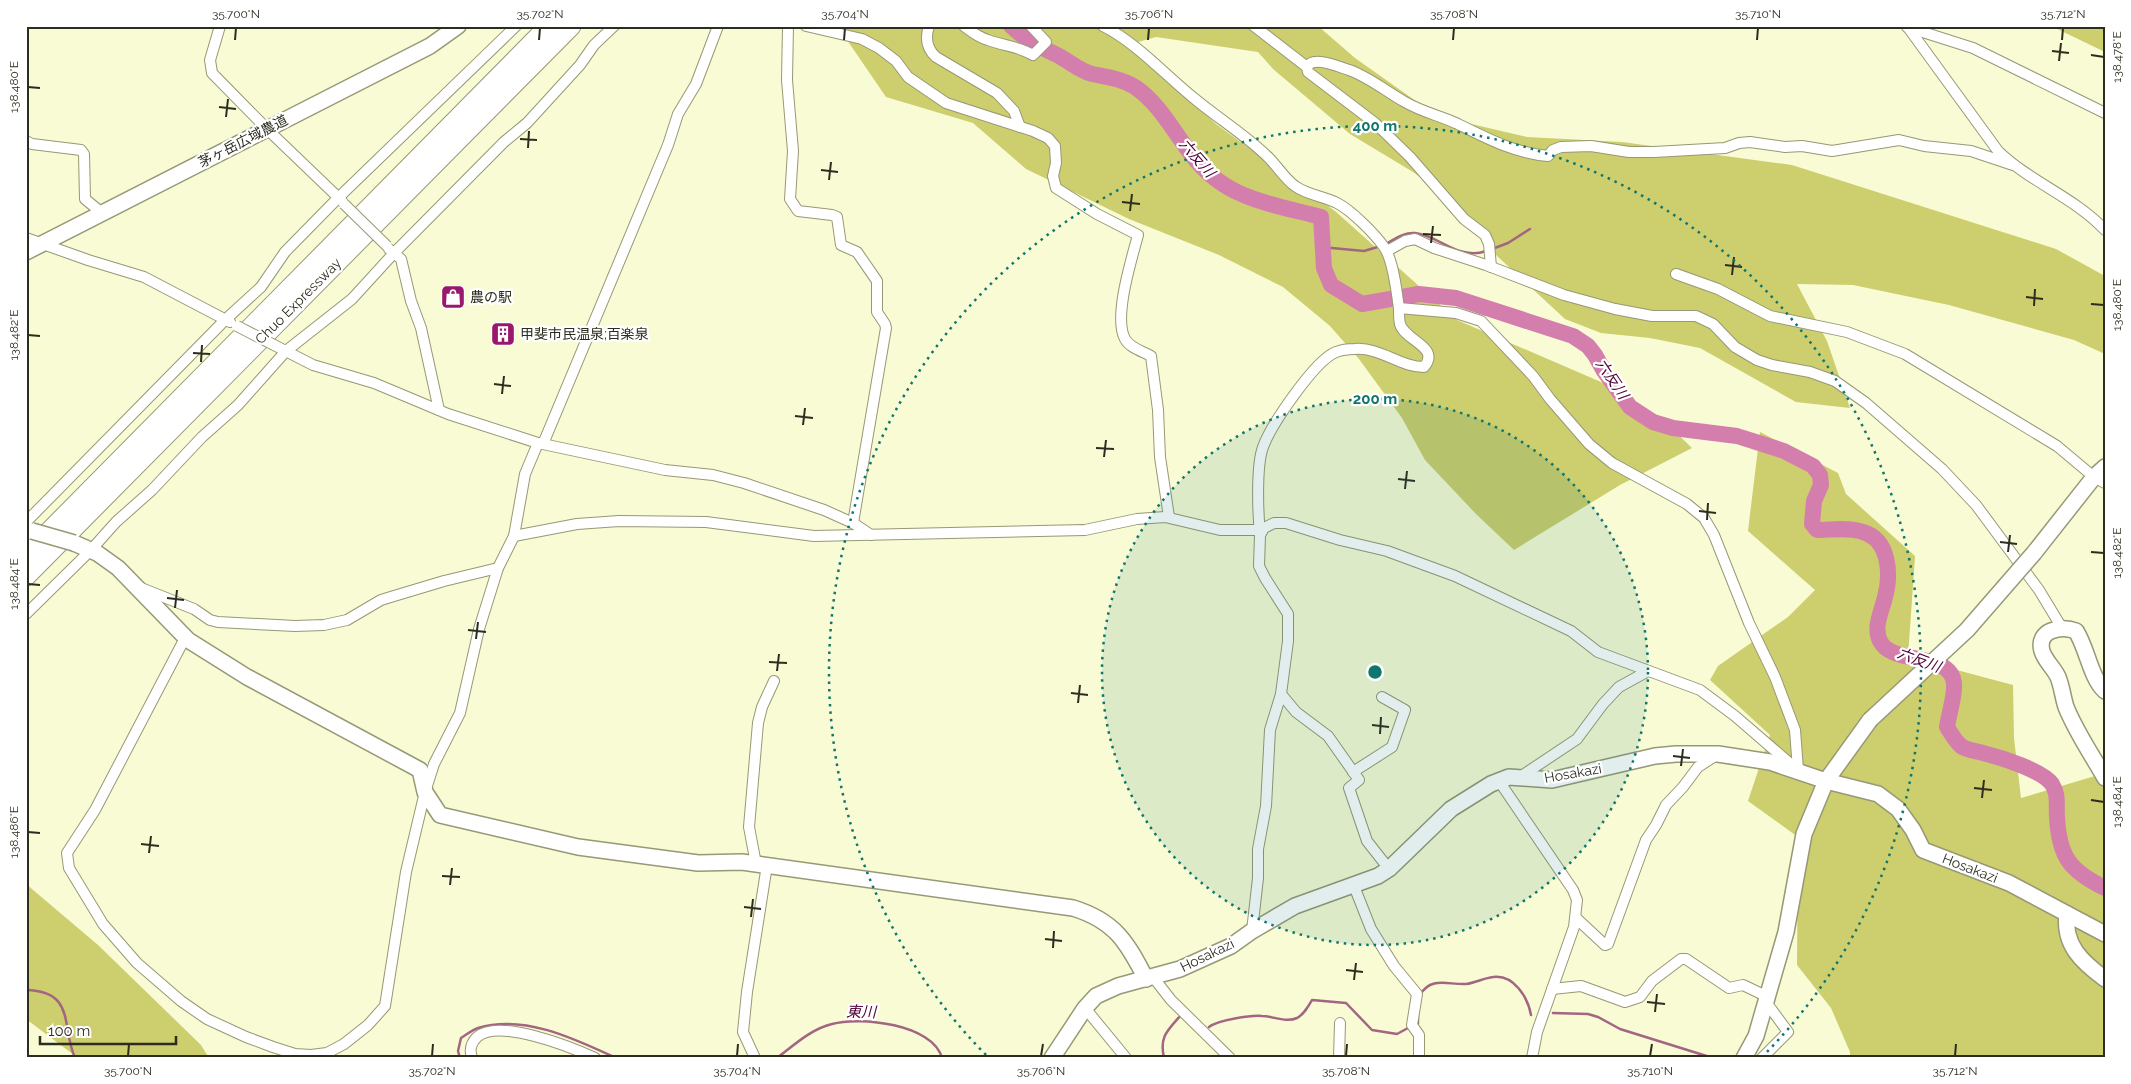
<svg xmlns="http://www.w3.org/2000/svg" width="2131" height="1084" viewBox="0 0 2131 1084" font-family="Raleway,'Noto Sans JP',sans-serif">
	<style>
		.green { fill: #cdce6d }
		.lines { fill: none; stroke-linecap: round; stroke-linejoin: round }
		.stream { stroke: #a26682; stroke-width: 2.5 }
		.river { stroke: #d47ead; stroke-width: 16 }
		.street-casing { stroke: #979875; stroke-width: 12 }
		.secondary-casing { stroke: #979875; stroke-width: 18 }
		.highway-casing { stroke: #979875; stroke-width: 21 }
		.street { stroke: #fff; stroke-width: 10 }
		.secondary { stroke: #fff; stroke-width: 15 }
		.highway { stroke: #fff; stroke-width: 19 }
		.street-bridge-casing { stroke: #979875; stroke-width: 12; stroke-linecap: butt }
		.secondary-bridge-casing { stroke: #979875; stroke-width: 18; stroke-linecap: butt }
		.street-bridge { stroke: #fff; stroke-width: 10 }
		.secondary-bridge { stroke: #fff; stroke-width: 15 }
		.ticks { fill: none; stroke: #2c2d1f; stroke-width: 2 }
		.ring { fill: none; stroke: #0f766e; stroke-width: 2.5; stroke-dasharray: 2.5 5 }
		.labels { text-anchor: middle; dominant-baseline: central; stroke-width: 4.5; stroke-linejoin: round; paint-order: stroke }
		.street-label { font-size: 14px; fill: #2c2d1f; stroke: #fff }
		.poi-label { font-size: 14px; fill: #2c2d1f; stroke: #fff; text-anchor: start }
		.water-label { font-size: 15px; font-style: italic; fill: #4f0036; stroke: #fff }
		.centre { fill: #0f766e; stroke: #fff; stroke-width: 2.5 }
		.ring-label { font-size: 15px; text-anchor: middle; font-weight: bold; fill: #0f766e; stroke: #fff; stroke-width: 4.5; stroke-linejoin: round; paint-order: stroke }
		.neatline { fill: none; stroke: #2c2d1f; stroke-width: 2 }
		.ticks-label { font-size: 12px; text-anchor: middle; fill: #2c2d1f }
	</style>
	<rect width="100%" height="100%" fill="#f9fbd5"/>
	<g class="green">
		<path d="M 843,26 L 1318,26 L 1355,58 L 1437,116 L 1527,137 L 1622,142 L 1792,165 L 2056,249 L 2105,276 L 2105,354 L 2074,340 L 1949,305 L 1853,285 L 1797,284 L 1827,341 L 1850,408 L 1796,402 L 1700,348 L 1650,338 L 1601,333 L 1565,319 L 1496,255 L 1452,201 L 1413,172 L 1350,134 L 1273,69 L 1258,52 L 1156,37 L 1131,44 L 1216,124 L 1335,211 L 1457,320 L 1601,382 L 1663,420 L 1692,448 L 1620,485 L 1514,550 L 1476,514 L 1425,460 L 1402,418 L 1359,359 L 1330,326 L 1283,287 L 1219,255 L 1129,219 L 1026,169 L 973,123 L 886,97 L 845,37 Z"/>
		<path d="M 2051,26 L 2105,26 L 2105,52 Z"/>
		<path d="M 1760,432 L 1838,473 L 1846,494 L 1915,556 L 1908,657 L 2013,685 L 2014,738 L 2021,798 L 2105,773 L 2105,1058 L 1850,1058 L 1850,1052 L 1831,1008 L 1797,965 L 1798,837 L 1748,801 L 1770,735 L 1710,680 L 1718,666 L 1788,617 L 1815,590 L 1748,531 Z"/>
		<path d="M 26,884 L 98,945 L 201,1045 L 209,1058 L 78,1058 L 26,1019 Z"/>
	</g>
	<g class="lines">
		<g class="stream">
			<path d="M 1386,244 C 1395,239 1404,232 1415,233 C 1438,235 1459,261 1486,251"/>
			<path d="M 1321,247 L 1364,251 L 1381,246"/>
			<path d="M 1492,249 L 1508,243 L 1530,229"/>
			<path d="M 26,990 C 76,991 61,1027 75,1058"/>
			<path d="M 1420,995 C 1431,976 1448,985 1466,984 C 1475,983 1484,978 1493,977 C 1514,974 1528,998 1531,1015"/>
			<path d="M 1553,1013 L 1588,1014 L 1598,1017 L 1620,1029 L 1713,1058"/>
			<path d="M 1418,1023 L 1418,1015"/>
			<path d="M 1209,1027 C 1218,1020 1251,1015 1262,1016 C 1273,1016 1286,1023 1297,1018 C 1304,1014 1308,1007 1312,1000 L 1346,1003 L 1372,1030 L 1397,1034 L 1408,1028"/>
			<path d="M 460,1058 L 458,1051 L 461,1038 C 466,1035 472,1030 478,1028 C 524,1014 575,1039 616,1058"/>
			<path d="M 777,1058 C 794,1045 811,1029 832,1024 C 860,1016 933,1024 942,1058"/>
			<path d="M 1164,1058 C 1159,1036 1168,1030 1181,1015"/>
		</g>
		<path class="river" d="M 1011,26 C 1025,39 1038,46 1055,54 C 1068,60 1078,70 1092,74 C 1107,77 1122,79 1135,87 C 1159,103 1174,132 1191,154 C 1226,200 1269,203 1321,217 L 1324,268 L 1331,285 L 1362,304 L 1419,294 L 1456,298 L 1573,336 L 1588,346 L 1595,355 L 1604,371 L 1630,407 L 1653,422 L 1673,428 L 1737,436 L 1784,451 L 1813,466 L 1820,475 L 1821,485 L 1814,501 L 1812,524 L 1817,530 C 1831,530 1849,527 1863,532 C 1890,540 1891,575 1885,597 C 1882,611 1873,627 1880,641 C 1892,666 1952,651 1954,684 C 1955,696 1949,713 1947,727 C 1951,733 1955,741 1961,746 C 1966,750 1976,751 1983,753 C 1999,757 2042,770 2052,784 C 2059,795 2056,805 2057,817 C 2059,857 2070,871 2105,888"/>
		<defs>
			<g id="street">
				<path d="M 220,26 L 210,60 L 212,73 L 268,130 L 342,201"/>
				<path d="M 788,26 L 787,80 L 793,151 L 790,199 L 798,211 L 832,215 L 837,217 L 841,245 L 857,252 L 877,281 L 877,312 L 885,324 L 886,328 L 853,523"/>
				<path d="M 806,26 L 862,39 L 879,48 L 896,61 L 908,77 L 946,103 L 1033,131 L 1048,138 L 1055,146 L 1056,163 L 1053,176 L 1056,188 L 1097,214 L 1138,235 C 1132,258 1113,317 1125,339 C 1130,348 1142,351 1151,356 L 1158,410 L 1160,457 L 1169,517"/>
				<path d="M 929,26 C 925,38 927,49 936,57 L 997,93 L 1014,111 L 1020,127"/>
				<path d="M 964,26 C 972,32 978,37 988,40 C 1004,46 1018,46 1033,55 L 1046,42 L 1031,26"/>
				<path d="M 1103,26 C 1137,43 1165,75 1195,99 C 1219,119 1247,136 1269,158 C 1278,167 1285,179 1295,186 C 1307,195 1324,196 1337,203 C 1351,210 1375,234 1384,247 C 1393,259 1397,293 1399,309 C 1399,314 1399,320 1400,324 C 1405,341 1441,347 1424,367 C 1400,367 1380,347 1355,349 C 1349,349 1341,350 1336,352 C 1315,360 1271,425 1263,447 C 1256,466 1258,514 1260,534"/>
				<path d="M 1254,26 L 1307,67"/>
				<path d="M 1907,26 L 1998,151 C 2030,182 2074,197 2105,230"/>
				<path d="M 1907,27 L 1973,48 L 2105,113"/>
				<path d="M 26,141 L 32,144 L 81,150 L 84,154 L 85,199 L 102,213"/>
				<path d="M 26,238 L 88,260 L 144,277 L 230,322"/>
				<path d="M 389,249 L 401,259 L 411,301 L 421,328 L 439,410"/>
				<path d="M 1387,251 L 1405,241 L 1415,239 L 1434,248 L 1486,265 L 1564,295 L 1615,309 L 1652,316 L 1696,316 L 1713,324 L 1735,347 L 1757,360 L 1772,365 L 1810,372 L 1835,381 L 1866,403 L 1942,469 L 1976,505 L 2039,590 L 2062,628"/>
				<path d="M 1491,267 L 1489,244 L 1485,235 L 1464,219 L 1410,157 L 1375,123 L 1308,72 L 1307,67 C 1313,55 1339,67 1349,70 C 1369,77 1387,92 1405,102 C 1422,112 1441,116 1458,124 C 1488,139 1515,153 1548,156 L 1553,150 L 1561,147 L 1591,146 L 1629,152 L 1654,152 L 1725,148 L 1739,143 L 1750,142 L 1785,147 L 1802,146 L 1832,151 L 1899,140 L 1924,146 L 1971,151 L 2013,165"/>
				<path d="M 1676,274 L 1718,289 L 1770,316 L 1847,332 L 1905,354 L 2057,446 L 2094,477 L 2105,483"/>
				<path d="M 1399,308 L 1456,313 L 1481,321 L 1533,376 L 1550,399 L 1589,444 L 1612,463 L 1687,504 L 1704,518 L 1714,535 L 1749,623 L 1775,677 L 1795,730 L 1798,770"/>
				<path d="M 274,345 L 313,365 L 374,383 L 448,414 L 538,443 L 665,470 L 713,475 L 744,483 L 824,510 L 853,523 L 871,535"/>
				<path d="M 543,444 L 668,145 L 678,114 L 696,84 L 718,26"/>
				<path d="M 26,522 L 225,320 L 261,287 L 285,252 L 338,198 L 516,26"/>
				<path d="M 514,536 L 577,524 L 619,521 L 706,522 L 814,536 L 1085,530 L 1137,519 L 1165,517 L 1220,530 L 1259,530"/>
				<path d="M 141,588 L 194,609 L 210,620 L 218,622 L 295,626 L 324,625 L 347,620 L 381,600 L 394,596 L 444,581 L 498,568"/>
				<path d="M 26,614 L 91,550 L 116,522 L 152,490 L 202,437 L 238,405 L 286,351 L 352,299 L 394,253 L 504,142 L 527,123 L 580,65 L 594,45 L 614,26"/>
				<path d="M 185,638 L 95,810 L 67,853 L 69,868 L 103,924 L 137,963 L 181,1001 L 207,1019 L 246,1037 L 273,1047 L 295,1054 L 311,1055 L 327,1053 L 344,1044 L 368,1025 L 385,1006 L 406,872 L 425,792 L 434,764 L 460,713 L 479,629 L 498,568 L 514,536 L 525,474 L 538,443"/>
				<path d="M 1281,694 L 1296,712 L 1328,736 L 1359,780 L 1349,788 L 1367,841 L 1389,869"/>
				<path d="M 1353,772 L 1392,747 L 1405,710 L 1382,697"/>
				<path d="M 1520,777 L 1577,739 L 1603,704 L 1619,687 L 1648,671"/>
				<path d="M 1499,781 L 1573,890 L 1577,900 L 1574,927 L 1537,1032 L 1532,1058"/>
				<path d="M 756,864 L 749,827 L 758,723 L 762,707 L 774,681"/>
				<path d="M 1354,886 L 1371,929 L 1394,966 L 1417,994 L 1412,1025 L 1419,1035 L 1419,1058"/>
				<path d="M 1576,918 L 1605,945 L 1608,944 L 1646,840 L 1656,825 L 1666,805 L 1683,787 L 1698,767 L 1715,756"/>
				<path d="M 1252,931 L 1258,878 L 1258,849 L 1266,806 L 1270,730 L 1281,694 L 1288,641 L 1288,614 L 1265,578 L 1259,566 L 1260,535 L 1264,528 L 1274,523 L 1286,523 L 1340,540 L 1387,551 L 1455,576 L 1571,631 L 1598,652 L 1700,690 L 1735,716 L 1793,766"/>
				<path d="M 1153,977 L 1171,1000 L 1230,1058"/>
				<path d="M 1552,989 L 1581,986 L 1625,1002 L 1640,997 L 1652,981 L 1681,959 L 1686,959 L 1729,988 L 1743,985 L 1768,997"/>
				<path d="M 1085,1008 L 1126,1058"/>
				<path d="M 472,1058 C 469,1049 471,1043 477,1037 C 499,1018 571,1047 595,1058"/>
				<path d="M 755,1058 L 743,1032 L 747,992 L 767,865"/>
				<path d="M 1339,1058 L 1340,1023"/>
				<path d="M 1762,1058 L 1788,1032 L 1766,1002"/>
			</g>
			<g id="secondary">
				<path d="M 26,252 L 430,46 L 458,26"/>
				<path d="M 74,543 L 97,553 L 118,568 L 188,640 L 247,677 L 420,770 L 425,792 L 440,815 L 578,847 L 698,863 L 742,862 L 1073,908 C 1115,921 1127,942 1146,979"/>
				<path d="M 2034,553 L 2094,477 L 2105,467"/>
				<path d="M 2105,691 C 2091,679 2087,648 2076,631 C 2061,625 2036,630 2042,651 C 2045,661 2054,668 2058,677 C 2062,687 2063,698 2066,707 C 2076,732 2092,755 2105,778"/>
				<path d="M 2067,914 C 2063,945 2082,962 2105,979"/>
				<path d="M 1052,1058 L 1085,1008 L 1096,996 L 1118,986 L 1180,969 L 1231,946 L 1252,931 L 1295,906 L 1378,876 L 1389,869 L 1451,809 L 1491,784 L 1509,777 L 1552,780 L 1655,756 L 1676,754 L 1718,754 L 1770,762 L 1826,781 L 1878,794 L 1898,809 L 1913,830 L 1923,850 L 2009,883 L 2105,934"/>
				<path d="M 1744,1058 L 1756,1036 L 1786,932 L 1804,834 L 1826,781 L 1870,720"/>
			</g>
			<g id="highway">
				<path d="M 26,555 L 549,26"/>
				<path d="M 26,576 L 571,26"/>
			</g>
		</defs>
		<use href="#street" class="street-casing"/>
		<use href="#secondary" class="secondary-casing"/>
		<use href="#highway" class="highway-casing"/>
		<use href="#street" class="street"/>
		<use href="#secondary" class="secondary"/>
		<use href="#highway" class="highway"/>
		<defs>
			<g id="street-bridge">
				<path d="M 344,204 L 387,246"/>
				<path d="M 237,326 L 274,345"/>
			</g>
			<g id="secondary-bridge">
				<path d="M 32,531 L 74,543"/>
				<path d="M 1870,720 L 1967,630 L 2034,553"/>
			</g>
		</defs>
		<use href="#street-bridge" class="street-bridge-casing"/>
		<use href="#secondary-bridge" class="secondary-bridge-casing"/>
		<use href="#street-bridge" class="street-bridge"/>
		<use href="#secondary-bridge" class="secondary-bridge"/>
	</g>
	<path class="ticks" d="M 235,40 L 236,28M 539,40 L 540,28M 844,40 L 845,28M 1148,40 L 1149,28M 1453,40 L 1454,28M 1757,40 L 1758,28M 2062,40 L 2063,28M 2052,51 L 2069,53M 2091,55 L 2104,57M 2059,61 L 2061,43M 28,87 L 40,88M 219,107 L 236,109M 226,117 L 228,99M 520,139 L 537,140M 528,148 L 529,131M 821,170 L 838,172M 829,180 L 831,162M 1122,202 L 1140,204M 1130,211 L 1132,194M 1423,234 L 1441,235M 1431,243 L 1433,226M 1725,265 L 1742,267M 1732,275 L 1734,257M 2026,297 L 2043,299M 2091,304 L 2104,305M 2034,306 L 2035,289M 28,335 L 40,336M 193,353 L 210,354M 201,362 L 202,345M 494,384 L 511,386M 502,394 L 504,376M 795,416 L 813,418M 803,425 L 805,408M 1096,448 L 1114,449M 1104,457 L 1106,440M 1398,479 L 1415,481M 1405,489 L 1407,471M 1699,511 L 1716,513M 1707,520 L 1708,503M 2000,542 L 2017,544M 2008,552 L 2010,535M 2091,552 L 2104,553M 28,584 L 40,585M 167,598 L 184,600M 175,608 L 177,590M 468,630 L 486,632M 476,639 L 478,622M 769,662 L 787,663M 777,671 L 779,654M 1071,693 L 1088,695M 1078,703 L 1080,685M 1372,725 L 1389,727M 1380,734 L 1381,717M 1673,756 L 1690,758M 1681,766 L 1683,749M 1974,788 L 1992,790M 1982,798 L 1984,780M 2091,800 L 2104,802M 28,832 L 40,833M 141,844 L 159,846M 149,853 L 151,836M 442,876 L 460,877M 450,885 L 452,868M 744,907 L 761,909M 751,917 L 753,899M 1045,939 L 1062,941M 1053,948 L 1054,931M 1346,970 L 1363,972M 1354,980 L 1356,963M 1647,1002 L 1665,1004M 1655,1012 L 1657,994M 128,1056 L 129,1044M 432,1056 L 433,1044M 737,1056 L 738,1044M 1041,1056 L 1043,1044M 1346,1056 L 1347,1044M 1650,1056 L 1652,1044M 1955,1056 L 1956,1044"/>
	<circle cx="1375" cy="672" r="273" fill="#0f766e" fill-opacity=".12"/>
	<g class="ring">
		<circle cx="1375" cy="672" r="273"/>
		<path d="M986 1055A546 546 0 1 1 1764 1055"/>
	</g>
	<defs>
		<symbol id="shop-square" viewBox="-11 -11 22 22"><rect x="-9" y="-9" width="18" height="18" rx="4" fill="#99176d" stroke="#fff"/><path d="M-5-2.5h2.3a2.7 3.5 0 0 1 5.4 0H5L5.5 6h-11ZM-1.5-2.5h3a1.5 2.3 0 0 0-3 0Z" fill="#fff"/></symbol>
		<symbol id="building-square" viewBox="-11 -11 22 22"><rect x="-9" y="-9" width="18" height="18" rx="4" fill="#99176d" stroke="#fff"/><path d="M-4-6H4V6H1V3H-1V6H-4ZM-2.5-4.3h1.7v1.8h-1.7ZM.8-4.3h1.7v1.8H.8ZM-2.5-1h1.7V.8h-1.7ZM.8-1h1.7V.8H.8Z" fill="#fff"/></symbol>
	</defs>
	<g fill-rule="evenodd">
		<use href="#shop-square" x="439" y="283" width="28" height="28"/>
		<use href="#building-square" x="489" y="320" width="28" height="28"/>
	</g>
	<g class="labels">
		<g class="street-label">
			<text transform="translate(243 141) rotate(-27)">茅ヶ岳広域農道</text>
			<text transform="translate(298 301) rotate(-45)">Chuo Expressway</text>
			<text transform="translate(1573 773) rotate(-10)">Hosakazi</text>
			<text transform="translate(1970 868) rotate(21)">Hosakazi</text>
			<text transform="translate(1207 955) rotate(-26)">Hosakazi</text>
		</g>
		<g class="poi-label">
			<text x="470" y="297">農の駅</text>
			<text x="520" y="334">甲斐市民温泉;百楽泉</text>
		</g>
		<g class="water-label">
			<text transform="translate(1197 158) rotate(49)">六反川</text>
			<text transform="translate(1612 379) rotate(56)">六反川</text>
			<text transform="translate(1919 660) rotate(20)">六反川</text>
			<text transform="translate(861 1012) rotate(1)">東川</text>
		</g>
	</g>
	<circle cx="1375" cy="672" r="8" class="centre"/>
	<g class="ring-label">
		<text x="1375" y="131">400 m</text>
		<text x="1375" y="404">200 m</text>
	</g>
	<rect width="2131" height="1084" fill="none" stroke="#ffffff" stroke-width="55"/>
	<path d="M40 1036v8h136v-8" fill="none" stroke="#2c2d1f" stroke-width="2.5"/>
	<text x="48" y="1036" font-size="15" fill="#2c2d1f" stroke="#ffffff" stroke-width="4" paint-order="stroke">100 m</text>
	<rect x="28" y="28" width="2076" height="1028" class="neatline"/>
	<g class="ticks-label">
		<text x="236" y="18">35.700°N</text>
		<text x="540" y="18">35.702°N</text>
		<text x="845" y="18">35.704°N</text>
		<text x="1149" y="18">35.706°N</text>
		<text x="1454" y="18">35.708°N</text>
		<text x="1758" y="18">35.710°N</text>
		<text x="2063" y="18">35.712°N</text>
		<text transform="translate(2117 57) rotate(-90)" y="4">138.478°E</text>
		<text transform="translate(14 87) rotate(-90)" y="4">138.480°E</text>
		<text transform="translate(2117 305) rotate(-90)" y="4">138.480°E</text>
		<text transform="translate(14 335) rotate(-90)" y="4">138.482°E</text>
		<text transform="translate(2117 553) rotate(-90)" y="4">138.482°E</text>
		<text transform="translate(14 584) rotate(-90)" y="4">138.484°E</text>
		<text transform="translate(2117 802) rotate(-90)" y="4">138.484°E</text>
		<text transform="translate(14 832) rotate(-90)" y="4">138.486°E</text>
		<text x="128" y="1075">35.700°N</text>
		<text x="432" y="1075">35.702°N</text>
		<text x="737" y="1075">35.704°N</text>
		<text x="1041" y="1075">35.706°N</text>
		<text x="1346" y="1075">35.708°N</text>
		<text x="1650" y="1075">35.710°N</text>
		<text x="1955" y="1075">35.712°N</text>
	</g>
</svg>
